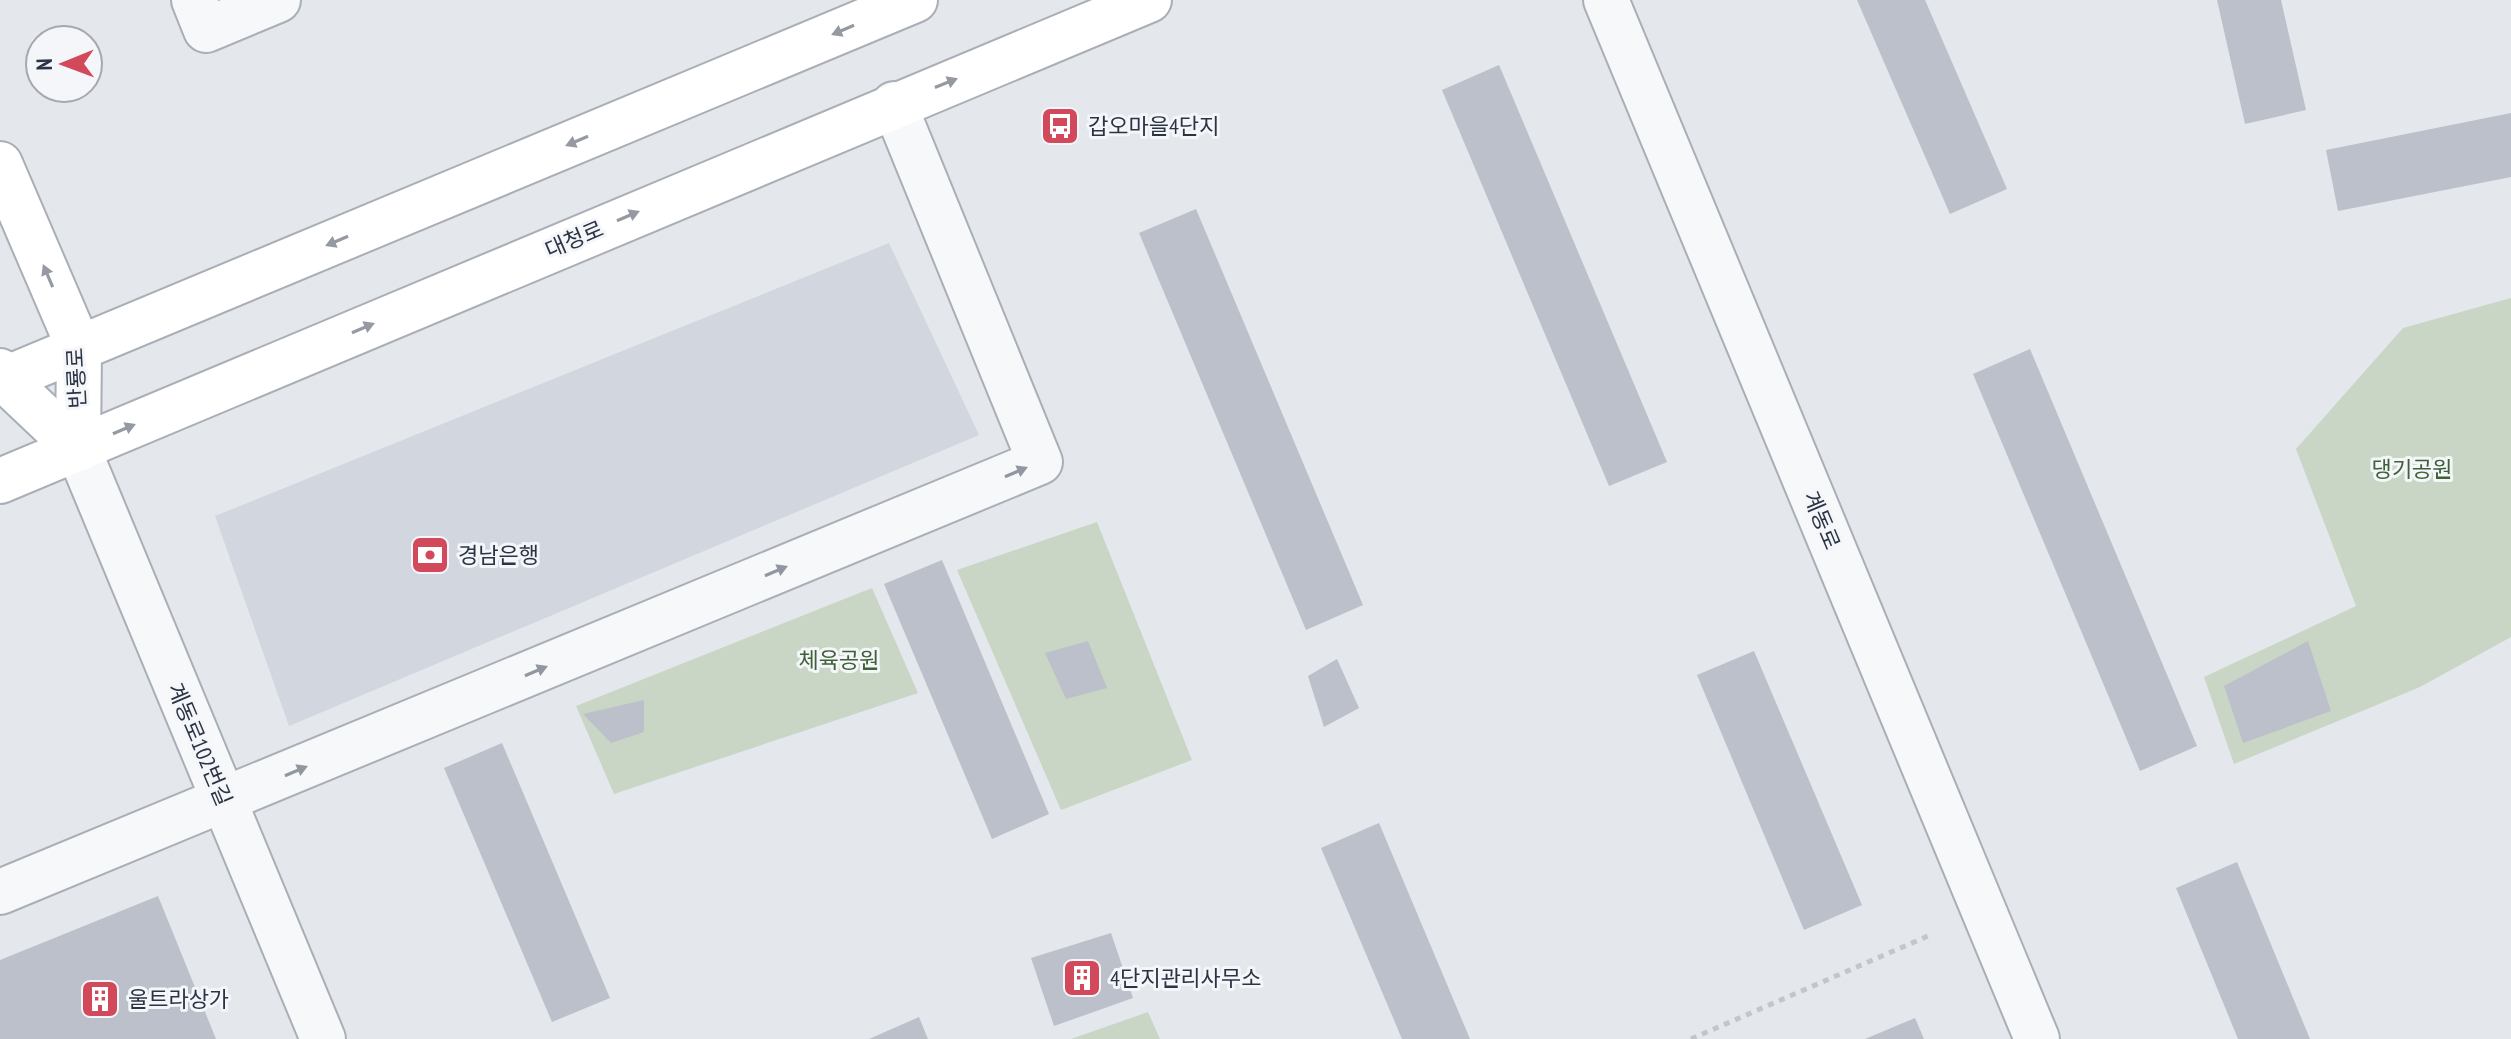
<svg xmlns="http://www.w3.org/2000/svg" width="2511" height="1039" viewBox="0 0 2511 1039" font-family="'PT Sans Narrow','Noto Sans KR',sans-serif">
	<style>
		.built { fill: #d2d6de }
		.green { fill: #c9d6c5 }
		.building { fill: #bbc0ca }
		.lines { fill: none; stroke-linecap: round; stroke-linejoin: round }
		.street-casing { stroke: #a9aeb7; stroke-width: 48 }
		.secondary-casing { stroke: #a9aeb7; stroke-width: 48 }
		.path { stroke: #c2c5cb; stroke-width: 5; stroke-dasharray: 6 6; stroke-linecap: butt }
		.street { stroke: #f7f8fa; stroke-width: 44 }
		.secondary { stroke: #fff; stroke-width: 44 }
		.oneway { fill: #959aa2 }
		.oneway2 { fill: #9196a0 }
		.labels { text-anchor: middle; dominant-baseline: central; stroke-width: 6; stroke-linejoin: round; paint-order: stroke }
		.poi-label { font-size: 22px; fill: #2b3445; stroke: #f4f6f9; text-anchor: start }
		.street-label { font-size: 22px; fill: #2b3445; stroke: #f4f6f9 }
		.park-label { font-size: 22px; fill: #3f6138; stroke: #f4f6f9 }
	</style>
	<rect width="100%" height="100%" fill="#e4e7ec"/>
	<path class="built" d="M 889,243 L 979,435 L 289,726 L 215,516 Z"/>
	<g class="green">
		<path d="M 2511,298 L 2511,637 L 2420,687 L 2234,764 L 2204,677 L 2356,606 L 2296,449 L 2403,328 Z"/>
		<path d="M 1097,522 L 1192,760 L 1061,810 L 957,570 Z"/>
		<path d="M 872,588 L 918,693 L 614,794 L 576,706 Z"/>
		<path d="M 1148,1012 L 1160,1039 L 1070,1039 L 1071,1039 Z"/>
	</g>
	<g class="building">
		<path d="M 1857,0 L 1925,0 L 2007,189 L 1950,214 Z"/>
		<path d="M 2217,0 L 2281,0 L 2306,110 L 2245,124 Z"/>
		<path d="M 1499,65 L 1667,462 L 1609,486 L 1442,90 Z"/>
		<path d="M 2511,113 L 2511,177 L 2338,211 L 2326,150 Z"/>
		<path d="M 1196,209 L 1363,605 L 1306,630 L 1139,233 Z"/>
		<path d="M 2030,349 L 2197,746 L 2140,771 L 1973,374 Z"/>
		<path d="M 942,560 L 1049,814 L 992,839 L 884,584 Z"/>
		<path d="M 1088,641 L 1107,688 L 1066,699 L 1045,653 Z"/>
		<path d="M 2308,641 L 2331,711 L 2243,743 L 2224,686 Z"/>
		<path d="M 1754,651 L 1862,905 L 1804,930 L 1697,675 Z"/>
		<path d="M 1337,659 L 1359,708 L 1324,727 L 1308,676 Z"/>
		<path d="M 644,700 L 644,732 L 611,743 L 583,714 Z"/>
		<path d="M 502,743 L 610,998 L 552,1022 L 444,768 Z"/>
		<path d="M 1379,823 L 1470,1039 L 1402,1039 L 1321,848 Z"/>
		<path d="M 2237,862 L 2310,1039 L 2238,1039 L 2176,888 Z"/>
		<path d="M 158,896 L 216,1039 L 0,1039 L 0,960 Z"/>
		<path d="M 1111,933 L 1133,998 L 1054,1026 L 1031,958 Z"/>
		<path d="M 919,1017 L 928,1039 L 869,1039 Z"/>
		<path d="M 1915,1018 L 1924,1039 L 1865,1039 Z"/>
	</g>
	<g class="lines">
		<defs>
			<g id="street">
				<path d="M 194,0 L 206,30 L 278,0"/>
				<path d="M 1606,0 L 2037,1039"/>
				<path d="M 78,449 L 323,1039"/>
				<path d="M 0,892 L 1040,462 L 894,104"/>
			</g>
			<g id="secondary">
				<path d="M 0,164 L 79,348 L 78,449"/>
				<path d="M 0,371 L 4,379 L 78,449"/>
				<path d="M 0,381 L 915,0"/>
				<path d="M 0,481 L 1149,0"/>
			</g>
		</defs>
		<use href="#street" class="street-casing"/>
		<use href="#secondary" class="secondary-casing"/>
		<path class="path" d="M 1691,1039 L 1928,936"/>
		<use href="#street" class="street"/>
		<use href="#secondary" class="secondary"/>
	</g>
	<defs><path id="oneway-solid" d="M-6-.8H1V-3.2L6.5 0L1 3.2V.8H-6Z" transform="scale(2)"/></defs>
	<g class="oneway">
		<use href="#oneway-solid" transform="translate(843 30) rotate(157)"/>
		<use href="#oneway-solid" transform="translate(946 83) rotate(-22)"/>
		<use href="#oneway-solid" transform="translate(577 141) rotate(157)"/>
		<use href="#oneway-solid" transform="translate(628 216) rotate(-23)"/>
		<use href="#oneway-solid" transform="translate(337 241) rotate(157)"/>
		<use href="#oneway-solid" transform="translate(48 276) rotate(-113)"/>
		<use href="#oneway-solid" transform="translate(363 328) rotate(-23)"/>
		<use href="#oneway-solid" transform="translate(124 429) rotate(-23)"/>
	</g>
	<g class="oneway2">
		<use href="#oneway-solid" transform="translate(1016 472) rotate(-23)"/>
		<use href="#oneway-solid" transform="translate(776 571) rotate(-23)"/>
		<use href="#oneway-solid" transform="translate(536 671) rotate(-23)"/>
		<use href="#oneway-solid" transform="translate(296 771) rotate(-23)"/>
	</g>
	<defs>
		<symbol id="bus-square" viewBox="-11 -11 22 22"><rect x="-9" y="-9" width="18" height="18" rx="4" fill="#d1495b" stroke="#f4f6f9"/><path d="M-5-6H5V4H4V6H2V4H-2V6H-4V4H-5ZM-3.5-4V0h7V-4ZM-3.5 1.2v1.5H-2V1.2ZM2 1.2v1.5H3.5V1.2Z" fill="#fff"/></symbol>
		<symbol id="bank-square" viewBox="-11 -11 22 22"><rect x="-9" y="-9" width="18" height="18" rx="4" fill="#d1495b" stroke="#f4f6f9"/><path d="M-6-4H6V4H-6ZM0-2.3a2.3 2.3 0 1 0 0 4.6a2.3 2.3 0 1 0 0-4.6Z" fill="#fff"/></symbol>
		<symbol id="building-square" viewBox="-11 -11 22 22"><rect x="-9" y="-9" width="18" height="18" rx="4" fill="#d1495b" stroke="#f4f6f9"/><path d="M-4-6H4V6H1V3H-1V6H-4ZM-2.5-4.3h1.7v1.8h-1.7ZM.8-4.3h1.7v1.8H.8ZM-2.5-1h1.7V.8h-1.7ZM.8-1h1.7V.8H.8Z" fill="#fff"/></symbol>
	</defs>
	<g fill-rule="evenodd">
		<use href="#bus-square" x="1038" y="104" width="44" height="44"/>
		<use href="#bank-square" x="408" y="533" width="44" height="44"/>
		<use href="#building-square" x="1060" y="956" width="44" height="44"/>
		<use href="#building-square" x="78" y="977" width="44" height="44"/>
	</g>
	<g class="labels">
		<g class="poi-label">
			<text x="1088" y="126">갑오마을4단지</text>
			<text x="458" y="555">경남은행</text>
			<text x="1110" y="978">4단지관리사무소</text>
			<text x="128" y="999">울트라상가</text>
		</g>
		<g class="street-label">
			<text transform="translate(574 239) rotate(-23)">대청로</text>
			<text transform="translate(76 378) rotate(-93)">반룡로</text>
			<text transform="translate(1822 520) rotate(67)">계동로</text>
			<text transform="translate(200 744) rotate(67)">계동로102번길</text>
		</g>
		<g class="park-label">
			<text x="2412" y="469">댕기공원</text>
			<text x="839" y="660">체육공원</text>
		</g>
	</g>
	<g transform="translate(64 64) rotate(269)"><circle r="38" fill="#f4f6f9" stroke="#a4a8b1" stroke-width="2"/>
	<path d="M0-6L14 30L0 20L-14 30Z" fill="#d1495b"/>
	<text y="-12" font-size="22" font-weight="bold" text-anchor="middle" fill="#2b3445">N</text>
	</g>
</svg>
